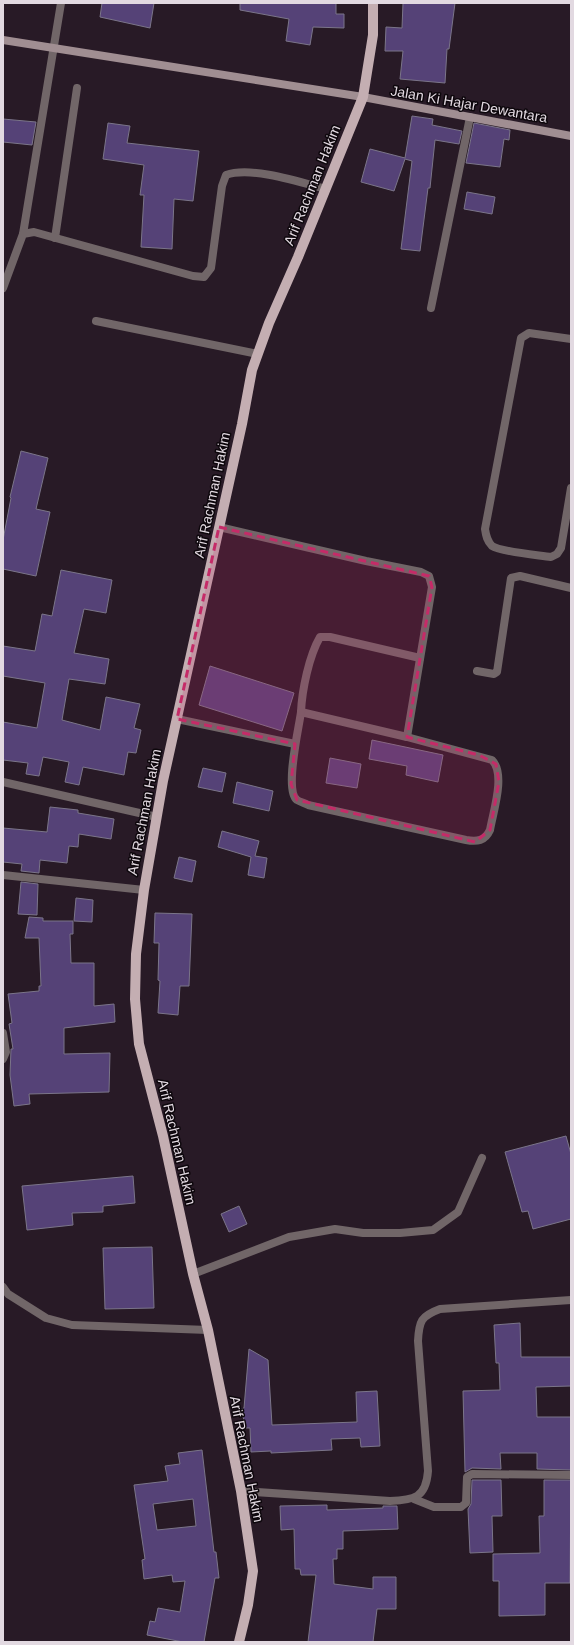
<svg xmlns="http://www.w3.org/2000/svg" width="574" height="1645" viewBox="0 0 574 1645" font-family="Arial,sans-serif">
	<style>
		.building { fill: #554277; stroke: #7b7589; fill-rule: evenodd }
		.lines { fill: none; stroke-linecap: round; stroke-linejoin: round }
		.street { stroke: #716668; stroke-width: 8 }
		.secondary { stroke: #a08e92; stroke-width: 8 }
		.primary { stroke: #c4aeb2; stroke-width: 10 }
		.marked { fill: #c52b68; fill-opacity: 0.2; stroke: #c52b68; stroke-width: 3; stroke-dasharray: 8 5; stroke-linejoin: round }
		.labels { text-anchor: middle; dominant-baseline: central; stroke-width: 3; stroke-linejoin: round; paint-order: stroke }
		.street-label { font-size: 14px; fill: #e2d9e1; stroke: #0d070c }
	</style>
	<rect width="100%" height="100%" fill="#281a26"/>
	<g class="building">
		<path d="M 102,3 L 154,3 L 150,28 L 100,17 Z"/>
		<path d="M 240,3 L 336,3 L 336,14 L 344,14 L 344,28 L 313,27 L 310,45 L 286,41 L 289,19 L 240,10 Z"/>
		<path d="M 403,3 L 455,3 L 449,49 L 447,49 L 445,83 L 400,79 L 403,51 L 385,51 L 386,27 L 402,28 Z"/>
		<path d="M 412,116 L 433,119 L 432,125 L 462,131 L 459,144 L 435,140 L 430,188 L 428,188 L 420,251 L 401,249 L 412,161 L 405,159 L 394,191 L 361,182 L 370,149 L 405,158 Z"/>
		<path d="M 3,119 L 36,122 L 32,145 L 3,142 Z"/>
		<path d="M 108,123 L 130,126 L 127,143 L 199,151 L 193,201 L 174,199 L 172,249 L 141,247 L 144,195 L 140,195 L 144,165 L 103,159 Z"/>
		<path d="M 474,123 L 510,130 L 509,140 L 504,139 L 500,167 L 466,163 Z"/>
		<path d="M 467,192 L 495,197 L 492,214 L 464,209 Z"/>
		<path d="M 21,451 L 48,458 L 36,509 L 50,512 L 36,576 L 3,569 L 3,540 L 11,498 L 10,497 Z"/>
		<path d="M 61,570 L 112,580 L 106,613 L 84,609 L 74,653 L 109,659 L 105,684 L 69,679 L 62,720 L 100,730 L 106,697 L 140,704 L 134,728 L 141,730 L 136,753 L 128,752 L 124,775 L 83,767 L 79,785 L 65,782 L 69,762 L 43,757 L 39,776 L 26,774 L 28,763 L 3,760 L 3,722 L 37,728 L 45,683 L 3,676 L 3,646 L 35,651 L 42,614 L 52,616 Z"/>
		<path d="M 210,666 L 294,693 L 282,731 L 199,705 Z"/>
		<path d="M 372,740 L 443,755 L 438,782 L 406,775 L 407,766 L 369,759 Z"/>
		<path d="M 330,758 L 361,764 L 357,788 L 326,783 Z"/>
		<path d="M 203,768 L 226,773 L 222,792 L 198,787 Z"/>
		<path d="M 237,782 L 273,791 L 269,811 L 233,803 Z"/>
		<path d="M 50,807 L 78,810 L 78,813 L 114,819 L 111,839 L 79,834 L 78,847 L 69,846 L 67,863 L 40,860 L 39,873 L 21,871 L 22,864 L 3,862 L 3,828 L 47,832 Z"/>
		<path d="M 222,831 L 259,841 L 255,856 L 267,858 L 264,878 L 248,875 L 251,857 L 218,847 Z"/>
		<path d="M 179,857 L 196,861 L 192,882 L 174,878 Z"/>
		<path d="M 21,882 L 38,884 L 37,915 L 18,914 Z"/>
		<path d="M 76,898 L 93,900 L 92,922 L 74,921 Z"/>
		<path d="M 155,913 L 192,914 L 189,986 L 180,986 L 178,1015 L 158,1013 L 160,981 L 158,980 L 159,943 L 154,943 Z"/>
		<path d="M 29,917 L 43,918 L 43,921 L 73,921 L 73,934 L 70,934 L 71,963 L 94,963 L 94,1006 L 114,1004 L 115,1022 L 64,1028 L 64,1054 L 110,1053 L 109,1092 L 29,1094 L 30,1104 L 14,1106 L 10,1075 L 11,1049 L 13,1049 L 9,1024 L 12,1023 L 8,994 L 39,991 L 39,986 L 41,986 L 39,938 L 25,938 Z"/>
		<path d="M 566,1136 L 571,1154 L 571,1219 L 533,1229 L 528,1211 L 522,1212 L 505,1152 Z"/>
		<path d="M 133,1176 L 135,1203 L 103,1206 L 103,1212 L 72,1213 L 73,1225 L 27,1230 L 22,1186 Z"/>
		<path d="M 239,1206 L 247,1224 L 229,1232 L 221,1214 Z"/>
		<path d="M 152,1247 L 154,1308 L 105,1309 L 103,1248 Z"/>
		<path d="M 520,1323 L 521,1357 L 571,1357 L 571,1386 L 536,1387 L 537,1417 L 571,1417 L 571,1470 L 537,1469 L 537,1453 L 500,1453 L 501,1469 L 472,1468 L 465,1472 L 463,1391 L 500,1390 L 499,1363 L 496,1363 L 494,1325 Z"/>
		<path d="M 249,1349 L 268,1360 L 272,1425 L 357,1422 L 356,1392 L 377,1391 L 380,1446 L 361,1447 L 360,1438 L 331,1439 L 332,1450 L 271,1453 L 271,1451 L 251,1452 L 250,1428 L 246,1428 L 241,1409 L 244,1408 Z"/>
		<path d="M 202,1450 L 214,1552 L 216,1552 L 219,1578 L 215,1578 L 204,1642 L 183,1642 L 147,1635 L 150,1621 L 155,1622 L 158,1608 L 180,1612 L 185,1581 L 173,1582 L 172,1575 L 144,1579 L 142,1560 L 145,1559 L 134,1485 L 168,1481 L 165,1466 L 180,1464 L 178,1453 ZM 193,1499 L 196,1526 L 157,1530 L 153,1504 Z"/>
		<path d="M 472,1480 L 501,1480 L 502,1516 L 492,1516 L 493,1552 L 470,1553 L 468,1509 L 471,1504 Z"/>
		<path d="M 544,1480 L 571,1480 L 570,1583 L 545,1583 L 545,1615 L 499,1616 L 499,1581 L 493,1581 L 493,1554 L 540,1553 L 539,1516 L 544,1516 Z"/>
		<path d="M 327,1505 L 327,1510 L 383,1508 L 383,1506 L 397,1506 L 398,1529 L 343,1531 L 343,1549 L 337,1549 L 337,1559 L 333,1559 L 334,1584 L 373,1589 L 373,1577 L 396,1577 L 396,1609 L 377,1609 L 373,1642 L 308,1642 L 316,1575 L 301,1575 L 300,1569 L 295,1569 L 294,1529 L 281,1530 L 280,1506 Z"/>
	</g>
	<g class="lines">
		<g class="street">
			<path d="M 23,234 L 61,3"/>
			<path d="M 55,238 L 77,88"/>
			<path d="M 3,288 L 23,234 L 34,232 L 193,276 L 204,277 L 211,268 L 222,186 L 226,175 C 251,166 300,182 326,189"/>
			<path d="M 431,308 L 470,117"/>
			<path d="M 96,321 L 258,354"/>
			<path d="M 571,339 L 529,333 L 521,338 L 485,529 C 486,536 487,541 492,546 C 501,552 538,555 551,557 L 557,554 L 561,548 L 571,488"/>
			<path d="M 219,527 L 366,561 L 421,572 L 429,576 L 432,587 L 407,737"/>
			<path d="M 477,671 L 494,674 L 497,672 L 511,578 L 520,576 L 571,588"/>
			<path d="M 301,712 L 407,737 L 492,760 C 506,774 493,812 490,830 C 485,841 477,842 466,840 L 308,805 C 305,803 300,802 297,800 C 284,790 299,728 301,712 Z"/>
			<path d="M 301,712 C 302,690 309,656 320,637 L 330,637 L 420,658"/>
			<path d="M 177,719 L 295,744"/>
			<path d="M 3,782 L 157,817"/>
			<path d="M 3,875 L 144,890"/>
			<path d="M 3,1033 L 6,1052 L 3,1059"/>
			<path d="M 193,1274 L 289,1237 L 335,1229 L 363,1233 L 400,1233 L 433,1230 L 458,1212 L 482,1158"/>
			<path d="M 3,1287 L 8,1294 L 46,1318 L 72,1325 L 208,1330"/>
			<path d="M 241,1491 L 390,1501 C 414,1500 426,1498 428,1471 L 418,1341 C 419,1321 421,1316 440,1309 L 571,1300"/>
			<path d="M 414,1499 L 434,1507 L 461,1507 L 466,1503 L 467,1477 L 472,1474 L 571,1475"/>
		</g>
		<path class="secondary" d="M 3,40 L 363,97 L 571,136"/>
		<path class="primary" d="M 239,1642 L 248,1605 L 253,1571 L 241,1491 L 208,1330 L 193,1274 L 163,1136 L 139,1044 L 135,999 L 136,954 L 144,890 L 163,781 L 242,424 L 252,370 L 269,323 L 298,257 L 363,97 L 373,35 L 373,3"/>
	</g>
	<path class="marked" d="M 219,527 L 429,576 L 432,587 L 407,737 L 479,755 L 496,764 L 499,782 L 490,830 L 475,842 L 297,800 L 291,784 L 295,744 L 177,719 Z"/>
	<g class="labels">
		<g class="street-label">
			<text transform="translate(469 104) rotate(10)">Jalan Ki Hajar Dewantara</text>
			<text transform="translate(312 185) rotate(-68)">Arif Rachman Hakim</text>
			<text transform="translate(212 495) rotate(-78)">Arif Rachman Hakim</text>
			<text transform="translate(144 812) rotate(-79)">Arif Rachman Hakim</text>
			<text transform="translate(177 1142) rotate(77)">Arif Rachman Hakim</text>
			<text transform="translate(247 1459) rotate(79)">Arif Rachman Hakim</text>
		</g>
	</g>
	<rect width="574" height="1645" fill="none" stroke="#e2d9e1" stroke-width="8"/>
</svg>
